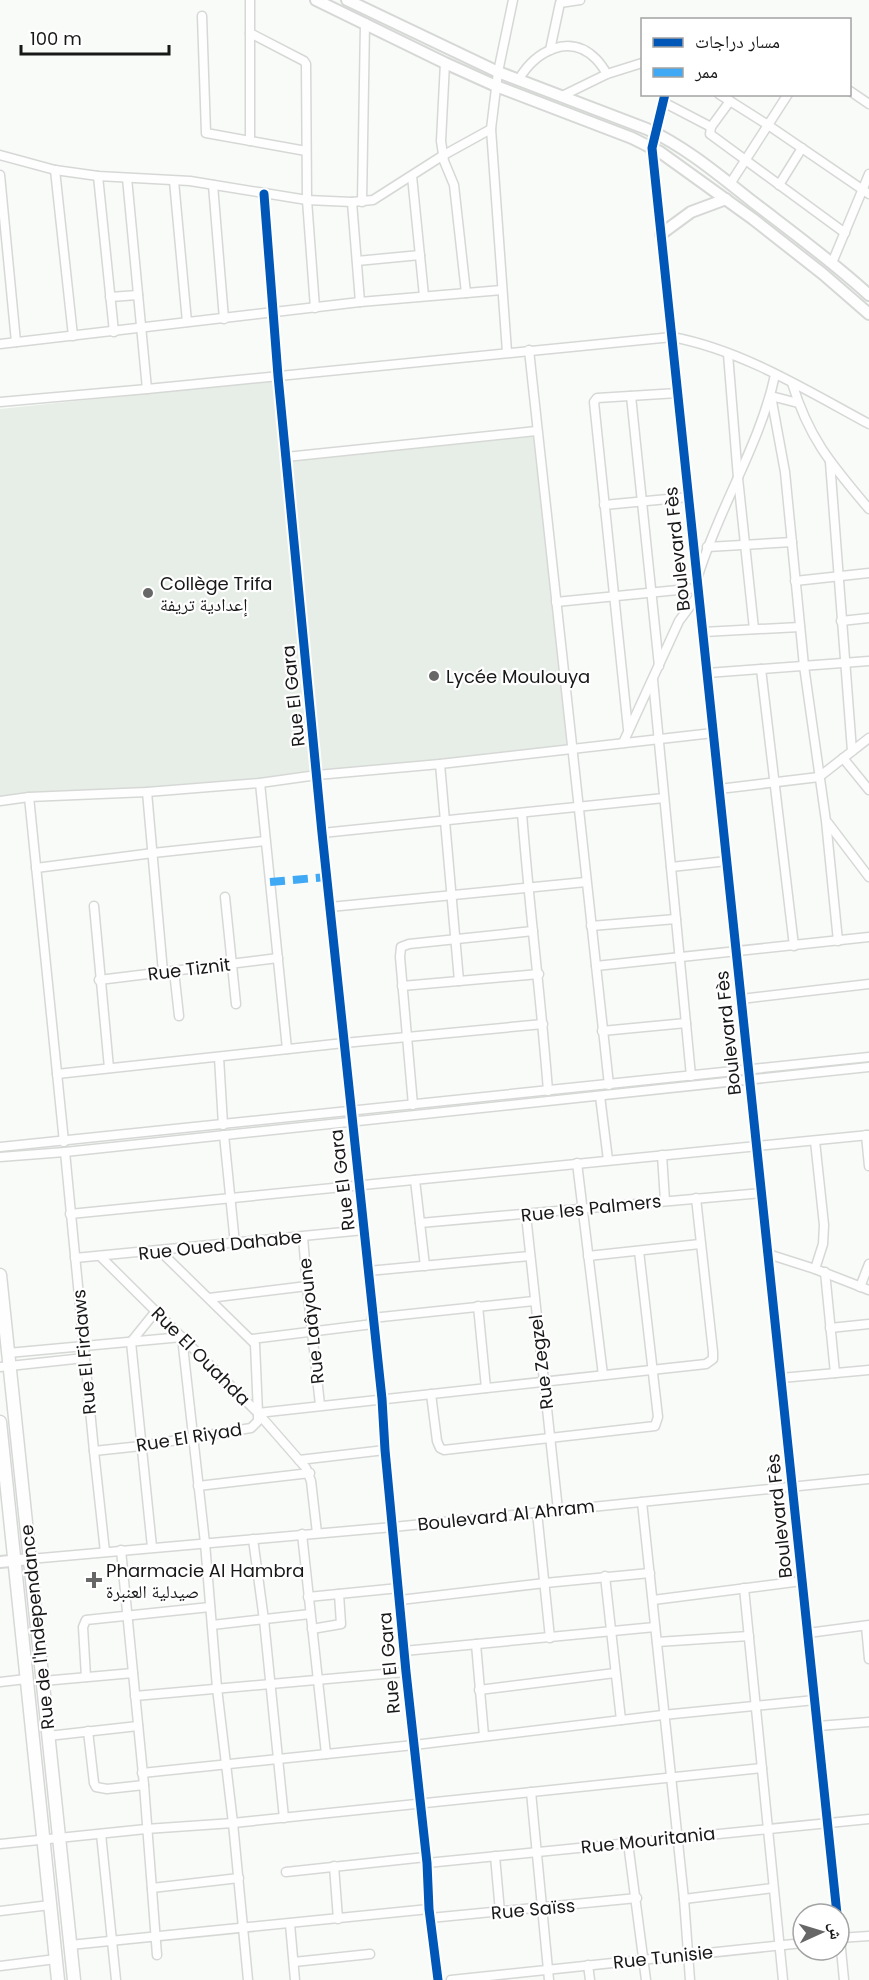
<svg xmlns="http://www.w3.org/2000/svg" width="869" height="1980" viewBox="0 0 869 1980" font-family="Poppins,'Noto Naskh Arabic',sans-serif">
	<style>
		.built { fill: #e7eee7 }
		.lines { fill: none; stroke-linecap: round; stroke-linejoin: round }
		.minor-casing { stroke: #d6d8d6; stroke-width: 11 }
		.tertiary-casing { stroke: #d6d8d6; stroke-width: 14 }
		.secondary-casing { stroke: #d6d8d6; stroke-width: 15 }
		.minor { stroke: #fefefe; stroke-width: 8 }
		.tertiary { stroke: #fefefe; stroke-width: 10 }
		.secondary { stroke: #fefefe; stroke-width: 12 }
		.quiet { stroke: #3fa9f5; stroke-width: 8; stroke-dasharray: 15 8; stroke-linecap: butt }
		.cycleway-casing { stroke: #fff; stroke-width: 13 }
		.cycleway { stroke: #0057b8; stroke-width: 9 }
		.poi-dot { fill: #666766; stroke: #fff; stroke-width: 2 }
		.labels { text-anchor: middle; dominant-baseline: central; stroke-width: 4.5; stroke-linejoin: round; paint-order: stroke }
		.street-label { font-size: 18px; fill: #171817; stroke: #fff }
		.poi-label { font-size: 18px; fill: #171817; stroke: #fff; text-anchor: start }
	</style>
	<rect width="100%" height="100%" fill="#f8fbf8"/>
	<path class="built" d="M 274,380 L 282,460 L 538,433 L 571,749 L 316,776 L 0,797 L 0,409 Z"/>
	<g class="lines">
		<defs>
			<g id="minor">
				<path d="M 250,0 L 250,141"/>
				<path d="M 202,16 L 206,133 L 306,151"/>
				<path d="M 250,33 L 304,61 L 306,64 L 307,200 L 315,308"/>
				<path d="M 550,50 L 560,3 L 580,0"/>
				<path d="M 445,63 L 441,141 L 444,161 L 454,185 L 466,293"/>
				<path d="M 519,79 C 535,52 569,32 596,59 C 600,63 604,69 607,74"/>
				<path d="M 850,91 L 869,104"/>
				<path d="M 665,94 L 652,148 L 837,1914"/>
				<path d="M 719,94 L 768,125 L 869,194"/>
				<path d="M 562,96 L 607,74 L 642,63"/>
				<path d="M 730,101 L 711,127 L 710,134 L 845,233"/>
				<path d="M 663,102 L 711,127"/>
				<path d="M 0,155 L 55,170 L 98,176 L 190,181 L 307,200 L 352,202 L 373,200 L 442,156 L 491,129"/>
				<path d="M 55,170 L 73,336"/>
				<path d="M 0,175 L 16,342"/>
				<path d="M 98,176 L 114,332"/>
				<path d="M 412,176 L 424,296"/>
				<path d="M 127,178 L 147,389"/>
				<path d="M 174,181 L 187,322"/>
				<path d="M 730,184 L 788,94"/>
				<path d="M 213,185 L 224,319"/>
				<path d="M 779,185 L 802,148"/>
				<path d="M 264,194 L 278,376 L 322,833 L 382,1399 L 385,1450 L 406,1672 L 427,1863 L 429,1909 L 438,1980"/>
				<path d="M 352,202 L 360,302"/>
				<path d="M 362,202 L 365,23"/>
				<path d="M 357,261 L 420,255"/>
				<path d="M 832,263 L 869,174"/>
				<path d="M 110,297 L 138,295"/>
				<path d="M 0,344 L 360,302 L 502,290"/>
				<path d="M 529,350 L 609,1085"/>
				<path d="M 507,352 L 491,129 L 498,72 L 513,0"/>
				<path d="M 728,354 L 738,478 L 754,629"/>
				<path d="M 792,383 C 809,439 832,465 869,509"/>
				<path d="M 631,396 L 659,666"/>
				<path d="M 0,402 L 147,389 L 672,337 C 742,350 806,390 869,424"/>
				<path d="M 798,403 L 771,396 L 785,472 L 804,666 L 826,821 L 838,941"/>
				<path d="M 286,457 L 536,431"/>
				<path d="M 830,462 L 852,751"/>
				<path d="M 604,505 L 689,497"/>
				<path d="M 707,547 L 792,542"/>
				<path d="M 698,576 C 719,507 760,445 775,375"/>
				<path d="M 795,581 L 869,573"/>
				<path d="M 556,602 L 698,588"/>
				<path d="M 841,621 L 869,618"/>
				<path d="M 703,632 L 800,627"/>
				<path d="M 761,669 L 794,946"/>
				<path d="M 707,673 L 869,661"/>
				<path d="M 653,680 L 691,1076"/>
				<path d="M 628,729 L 594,402 L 597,398 L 678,393"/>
				<path d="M 623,743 L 679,621 L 699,594"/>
				<path d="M 843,758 L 869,790"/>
				<path d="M 440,764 L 459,981"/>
				<path d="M 260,783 L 287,1049"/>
				<path d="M 719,789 L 819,777 L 869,738"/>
				<path d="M 147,792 L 163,972"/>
				<path d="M 29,797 L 64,1142"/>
				<path d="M 0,801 L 29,797 L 147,792 L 260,783 L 317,775 L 440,764 L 713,733"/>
				<path d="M 522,813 C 529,906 541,998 548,1091"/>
				<path d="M 828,823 L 869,877"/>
				<path d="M 322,833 L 664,798"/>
				<path d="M 671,867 L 727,861"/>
				<path d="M 36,868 L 153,853 L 265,841"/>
				<path d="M 225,897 L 236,1004"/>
				<path d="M 94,906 L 109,1068"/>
				<path d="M 330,907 L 586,882"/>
				<path d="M 591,926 L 676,919"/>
				<path d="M 596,966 L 869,937"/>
				<path d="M 174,971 L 179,1016"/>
				<path d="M 99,980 L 278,958"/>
				<path d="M 402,986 L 539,974"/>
				<path d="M 741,999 L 869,984"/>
				<path d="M 602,1031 L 686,1023"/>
				<path d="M 219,1057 L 223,1125"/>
				<path d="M 57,1074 L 344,1043 L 543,1024"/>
				<path d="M 600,1096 L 608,1160"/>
				<path d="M 413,1105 L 400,957 L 401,947 L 409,944 L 533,931"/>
				<path d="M 224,1135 L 235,1244"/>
				<path d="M 866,1135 L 869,1166"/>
				<path d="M 815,1141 L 824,1225 L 823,1244 L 815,1269"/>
				<path d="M 0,1147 L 869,1057"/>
				<path d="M 65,1152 L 94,1451 L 105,1552"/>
				<path d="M 662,1155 L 665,1201"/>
				<path d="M 0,1157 L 65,1152 L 869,1067"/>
				<path d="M 577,1163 L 603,1375"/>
				<path d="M 415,1180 L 425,1266"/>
				<path d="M 70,1214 L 869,1135"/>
				<path d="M 526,1215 L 558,1510"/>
				<path d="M 420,1223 L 762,1193"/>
				<path d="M 303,1237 L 307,1286 L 320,1405"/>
				<path d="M 160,1251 L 255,1344 L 258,1413"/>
				<path d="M 768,1254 L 815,1269 L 869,1290"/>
				<path d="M 100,1256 L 258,1413 L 306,1468 L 311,1481 L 317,1533"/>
				<path d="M 588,1256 L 700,1244"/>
				<path d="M 75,1258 L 364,1230"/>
				<path d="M 368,1271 L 530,1256"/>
				<path d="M 825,1272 L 835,1373"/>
				<path d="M 860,1287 L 869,1264"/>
				<path d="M 209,1298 L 307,1286"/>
				<path d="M 478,1306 L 486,1388"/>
				<path d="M 372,1318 L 534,1301"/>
				<path d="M 830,1328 L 869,1324"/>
				<path d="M 252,1339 L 373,1324"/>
				<path d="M 8,1353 L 182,1337 L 205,1543 L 217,1688 L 233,1823 L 248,1980"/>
				<path d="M 0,1367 L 84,1358"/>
				<path d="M 781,1378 L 869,1370"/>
				<path d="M 431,1394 L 437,1441 L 440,1448 L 444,1450 L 655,1426 L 658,1417 L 639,1251"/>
				<path d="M 94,1451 L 141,1446 L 251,1428 L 258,1421 L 258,1413 L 706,1364 L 713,1359 L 713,1352 L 696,1198"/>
				<path d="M 299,1460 L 385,1450"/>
				<path d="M 198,1486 L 310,1473"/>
				<path d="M 642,1502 L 684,1899 L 690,1980"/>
				<path d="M 537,1512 L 550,1638"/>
				<path d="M 302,1534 L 326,1754"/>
				<path d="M 253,1539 L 264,1620 L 284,1818"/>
				<path d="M 152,1547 L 131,1342 L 156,1311"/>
				<path d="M 121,1550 L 144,1785 L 157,1955"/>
				<path d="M 30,1559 L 393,1527 L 869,1479"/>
				<path d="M 605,1576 L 621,1720"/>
				<path d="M 744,1588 L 783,1980"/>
				<path d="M 308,1597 L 399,1588"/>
				<path d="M 400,1600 L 545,1583 L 650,1573"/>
				<path d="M 653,1600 L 802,1581"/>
				<path d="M 212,1625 L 310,1614"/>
				<path d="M 866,1626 L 869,1659"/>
				<path d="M 312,1629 L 341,1624 L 339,1594"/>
				<path d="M 808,1633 L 869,1625"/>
				<path d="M 657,1642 L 749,1636"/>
				<path d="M 476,1644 L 484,1736"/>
				<path d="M 404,1651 L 655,1627"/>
				<path d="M 86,1677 L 83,1627 L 86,1620 L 210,1607"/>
				<path d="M 43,1681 L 133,1673"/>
				<path d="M 0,1682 L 26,1679"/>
				<path d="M 479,1690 L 615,1673"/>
				<path d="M 135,1696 L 406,1672"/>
				<path d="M 818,1726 L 869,1722"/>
				<path d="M 88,1731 L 94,1783 L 96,1787 L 107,1789 L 144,1785"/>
				<path d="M 48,1736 L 138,1726"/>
				<path d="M 142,1773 L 414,1745 L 663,1715 L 815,1700"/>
				<path d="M 531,1792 L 549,1980"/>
				<path d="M 101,1834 L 116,1980"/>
				<path d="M 628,1843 L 646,1980"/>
				<path d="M 0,1844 L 146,1829 L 233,1823 L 762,1768"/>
				<path d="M 495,1856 L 500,1912"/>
				<path d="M 427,1863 L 869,1819"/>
				<path d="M 334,1866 L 338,1919"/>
				<path d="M 286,1872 L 426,1857"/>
				<path d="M 152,1888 L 239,1878"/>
				<path d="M 684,1899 L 773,1888"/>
				<path d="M 0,1911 L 50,1905"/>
				<path d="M 430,1918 L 637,1898"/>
				<path d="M 290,1924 L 295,1980"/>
				<path d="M 839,1929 L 844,1980"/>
				<path d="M 839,1938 L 869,1936"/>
				<path d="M 70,1945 L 429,1909"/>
				<path d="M 294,1962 L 370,1954"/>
				<path d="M 588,1965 L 590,1980"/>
				<path d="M 0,1966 L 56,1959"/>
				<path d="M 451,1980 L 803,1943"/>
			</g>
			<g id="tertiary">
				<path d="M 316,0 L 445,63 L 496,86 L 632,138 L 660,152 L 753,219 L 823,274 L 869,314"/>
				<path d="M 347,0 L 498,72 L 647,129 C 686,147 720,176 753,202 C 792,232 832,261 869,295"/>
				<path d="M 661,234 L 691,212 L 726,199"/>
				<path d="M 0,1562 L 30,1559"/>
			</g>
			<g id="secondary">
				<path d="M 0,1275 L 74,1980"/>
				<path d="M 0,1422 L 58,1980"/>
			</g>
		</defs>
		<use href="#minor" class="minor-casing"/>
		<use href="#tertiary" class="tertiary-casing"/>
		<use href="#secondary" class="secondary-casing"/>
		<use href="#minor" class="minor"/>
		<use href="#tertiary" class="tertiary"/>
		<use href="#secondary" class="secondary"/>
		<path class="quiet" d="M 270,882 L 326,877"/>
		<defs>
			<g id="cycleway">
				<path d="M 665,94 L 652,148 L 837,1914"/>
				<path d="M 264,194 L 278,376 L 322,833 L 382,1399 L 385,1450 L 406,1672 L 427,1863 L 429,1909 L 438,1980"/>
			</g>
		</defs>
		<use href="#cycleway" class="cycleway-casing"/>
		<use href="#cycleway" class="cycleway"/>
	</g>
	<g class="poi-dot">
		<circle cx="148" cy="593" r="6"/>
		<circle cx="434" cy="676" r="6"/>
		<path d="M91 1571h6v6h6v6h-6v6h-6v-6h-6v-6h6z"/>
	</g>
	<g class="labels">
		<g class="street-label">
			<text transform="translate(677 549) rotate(-96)">Boulevard Fès</text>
			<text transform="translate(293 696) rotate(-96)">Rue El Gara</text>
			<text transform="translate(189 969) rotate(-7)">Rue Tiznit</text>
			<text transform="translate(728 1033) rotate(-96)">Boulevard Fès</text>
			<text transform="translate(342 1180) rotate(-97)">Rue El Gara</text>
			<text transform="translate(591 1208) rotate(-6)">Rue les Palmers</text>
			<text transform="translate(220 1245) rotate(-6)">Rue Oued Dahabe</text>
			<text transform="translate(311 1321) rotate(-96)">Rue Laâyoune</text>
			<text transform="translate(84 1352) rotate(-95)">Rue El Firdaws</text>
			<text transform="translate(201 1356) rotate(45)">Rue El Ouahda</text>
			<text transform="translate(541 1362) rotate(-97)">Rue Zegzel</text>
			<text transform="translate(189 1437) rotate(-9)">Rue El Riyad</text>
			<text transform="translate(506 1515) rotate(-6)">Boulevard Al Ahram</text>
			<text transform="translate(779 1516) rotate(-96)">Boulevard Fès</text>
			<text transform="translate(37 1627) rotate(-96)">Rue de l'Independance</text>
			<text transform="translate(389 1663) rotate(-95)">Rue El Gara</text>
			<text transform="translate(648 1840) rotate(-6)">Rue Mouritania</text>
			<text transform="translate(533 1909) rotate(-5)">Rue Saïss</text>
			<text transform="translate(663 1957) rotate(-6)">Rue Tunisie</text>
		</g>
		<g class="poi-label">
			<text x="160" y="583">Collège Trifa<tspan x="160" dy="21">إعدادية تريفة</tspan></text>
			<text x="446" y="676">Lycée Moulouya</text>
			<text x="106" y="1570">Pharmacie Al Hambra<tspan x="106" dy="21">صيدلية العنبرة</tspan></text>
		</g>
	</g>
	<rect x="641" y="18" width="210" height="78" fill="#ffffff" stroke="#a2a3a2" stroke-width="1.5"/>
	<rect x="653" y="38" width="30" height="9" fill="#0057b8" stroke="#a2a3a2" stroke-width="1.5"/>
	<text x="695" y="48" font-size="18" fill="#171817">مسار دراجات</text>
	<rect x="653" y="68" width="30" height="9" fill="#3fa9f5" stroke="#a2a3a2" stroke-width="1.5"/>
	<text x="695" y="78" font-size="18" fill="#171817">ممر</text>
	<g transform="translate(821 1932) rotate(86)"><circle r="28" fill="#ffffff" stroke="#a2a3a2" stroke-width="1.5"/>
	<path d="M0-4.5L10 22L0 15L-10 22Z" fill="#666766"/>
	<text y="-9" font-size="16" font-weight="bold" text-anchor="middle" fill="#171817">ش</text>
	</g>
	<path d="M21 45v9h148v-9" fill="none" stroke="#171817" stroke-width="3"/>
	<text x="30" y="45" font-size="18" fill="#171817" stroke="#ffffff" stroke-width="4.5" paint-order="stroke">100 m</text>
</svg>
